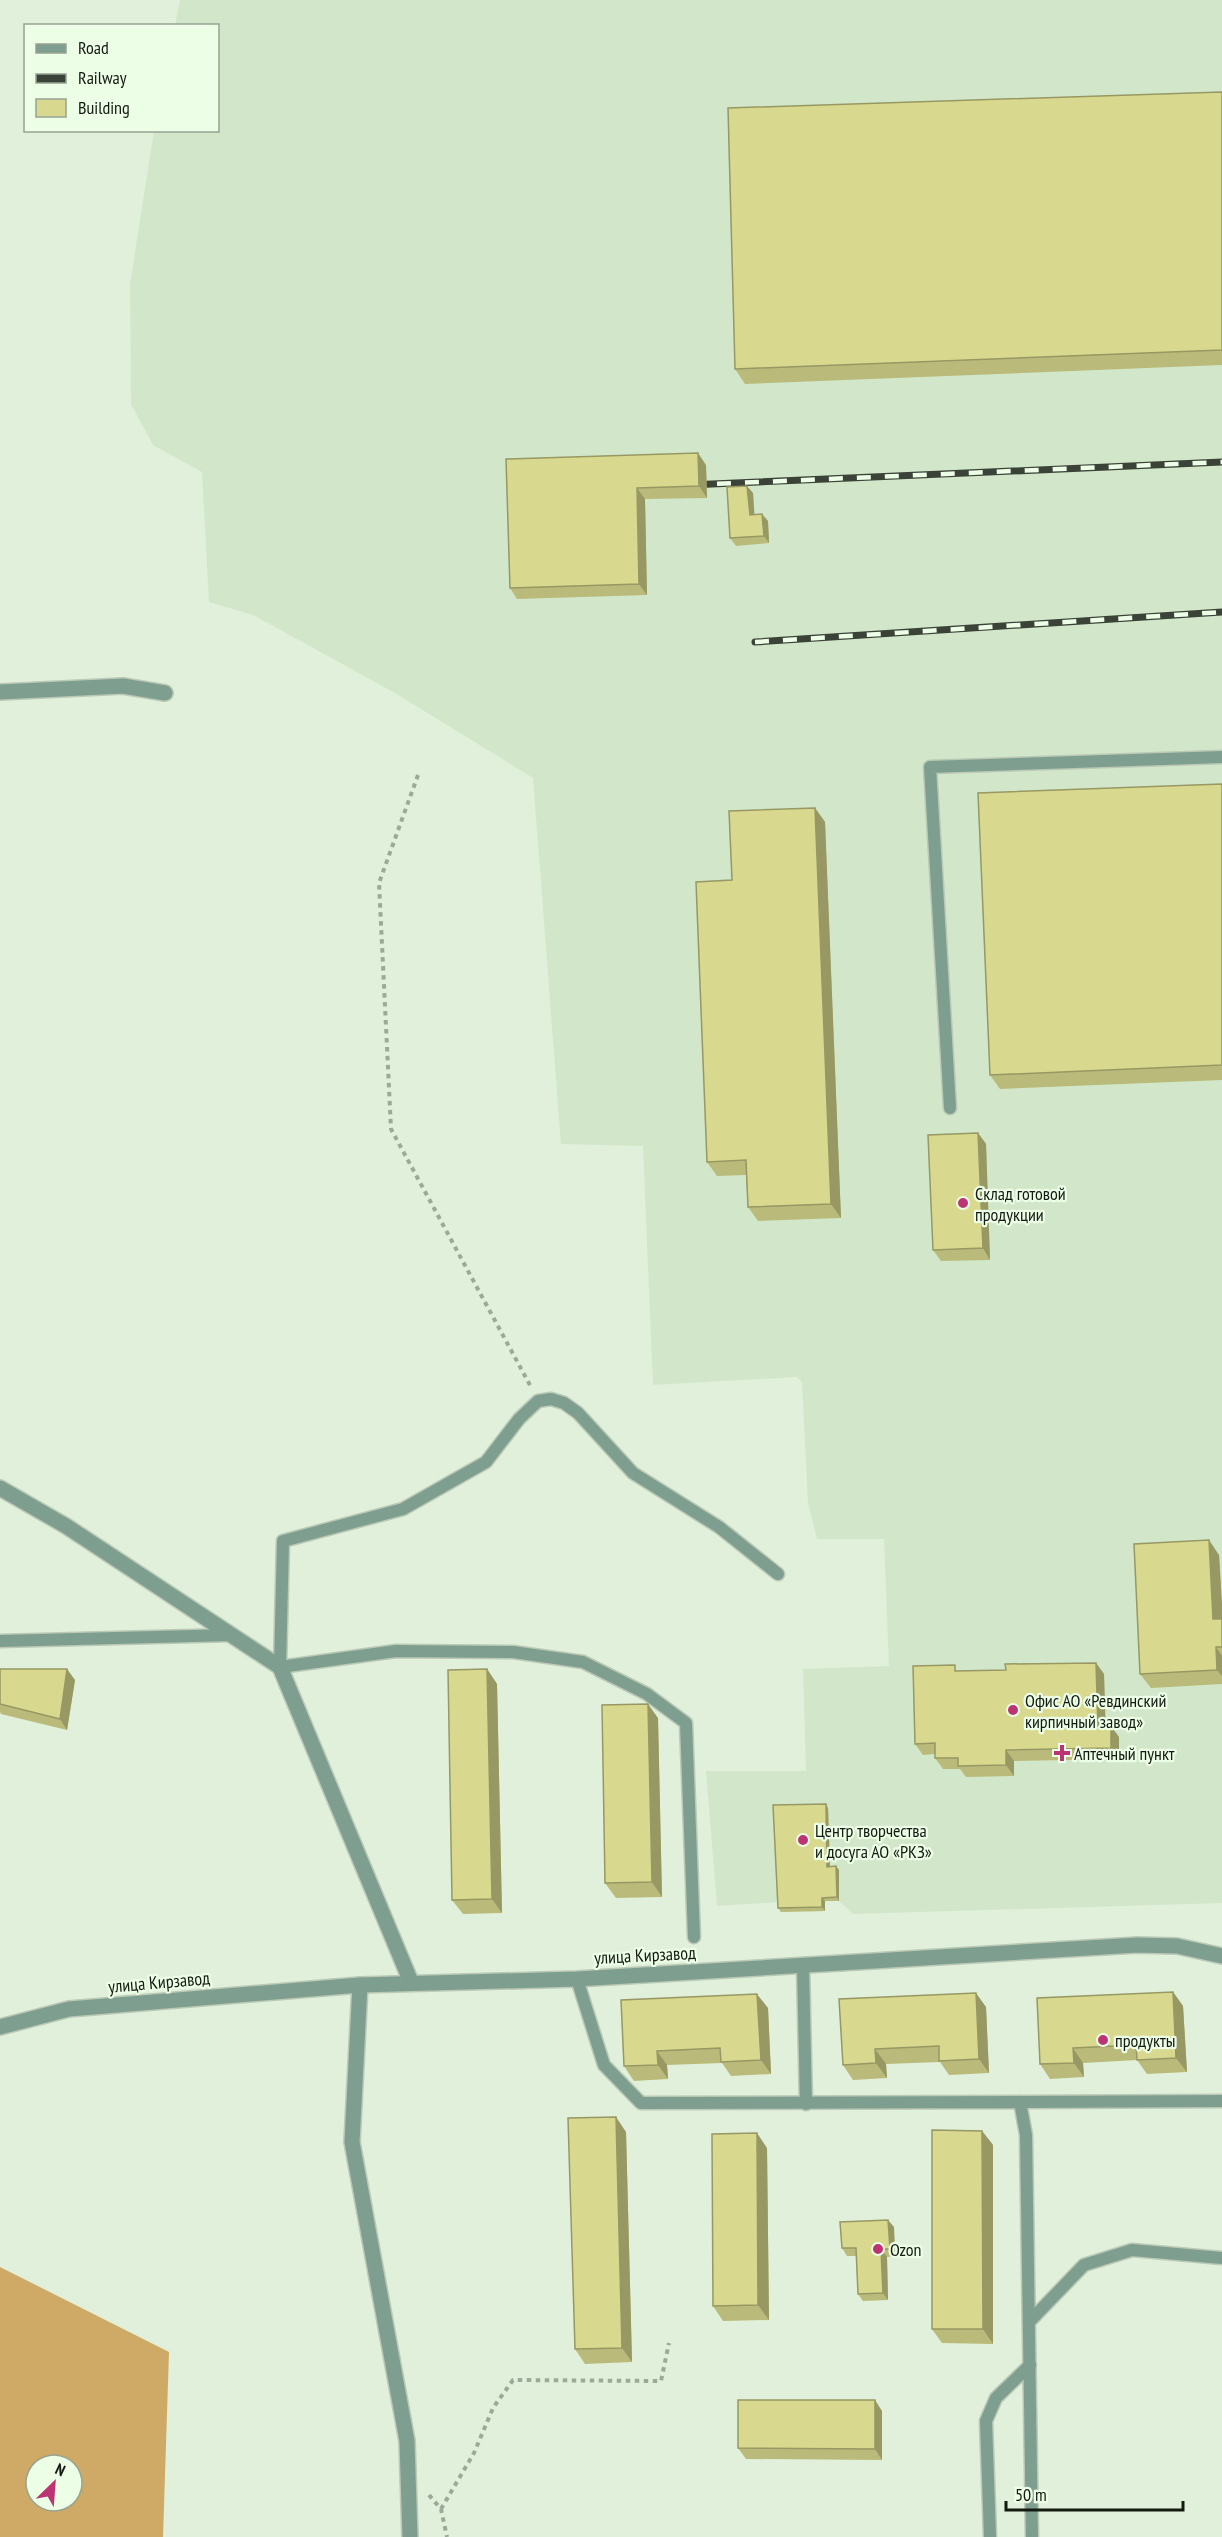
<svg xmlns="http://www.w3.org/2000/svg" width="1222" height="2537" viewBox="0 0 1222 2537" font-family="'PT Sans Narrow',sans-serif">
	<style>
		.built { fill: #d2e7ca }
		.forest { fill: #cfaa66; fill-rule: evenodd }
		.lines { fill: none; stroke-linecap: round; stroke-linejoin: round }
		.service-casing { stroke: #bbc9b6; stroke-width: 15 }
		.minor-casing { stroke: #bbc9b6; stroke-width: 18 }
		.tertiary-casing { stroke: #bbc9b6; stroke-width: 18 }
		.path { stroke: #9ca998; stroke-width: 4; stroke-dasharray: 4.5 4.5; stroke-linecap: butt }
		.service { stroke: #7e9f90; stroke-width: 12 }
		.minor { stroke: #7e9f90; stroke-width: 15 }
		.tertiary { stroke: #7e9f90; stroke-width: 15 }
		.rail-casing { stroke: #3b4338; stroke-width: 7 }
		.rail { stroke: #edfee7; stroke-width: 4.5; stroke-dasharray: 14; stroke-linecap: butt }
		.wall { fill: #babb7a }
		.shaded-wall { fill: #979863 }
		.building { fill: #d8d98e; stroke: #979863; stroke-width: 1.5 }
		.poi-dot { fill: #bc3473; stroke: #edfee7; stroke-width: 2 }
		.labels { text-anchor: middle; dominant-baseline: central; stroke-width: 4.5; stroke-linejoin: round; paint-order: stroke }
		.poi-label { font-size: 18px; fill: #141a12; stroke: #edfee7; text-anchor: start }
		.street-label { font-size: 18px; fill: #141a12; stroke: #edfee7 }
	</style>
	<rect width="100%" height="100%" fill="#e0f0da"/>
	<path class="built" d="M 180,0 L 1222,0 L 1222,1903 L 853,1914 L 839,1901 L 825,1901 L 825,1911 L 781,1912 L 780,1902 L 717,1906 L 706,1771 L 806,1771 L 803,1669 L 889,1666 L 884,1539 L 817,1539 L 808,1503 L 802,1382 L 797,1377 L 653,1385 L 643,1146 L 561,1144 L 533,778 L 395,693 L 253,615 L 209,602 L 202,472 L 153,445 L 131,404 L 130,284 L 154,131 L 218,130 L 218,26 L 175,25 Z"/>
	<path class="forest" d="M 0,2267 L 169,2352 L 163,2537 L 0,2537 ZM 36,2465 L 72,2465 L 72,2501 L 36,2501 Z"/>
	<g class="lines">
		<defs>
			<g id="service">
				<path d="M 950,1108 L 930,767 L 1222,757"/>
				<path d="M 0,1641 L 232,1635"/>
				<path d="M 694,1937 L 686,1723 L 647,1694 L 583,1662 L 513,1652 L 396,1651 L 280,1667 L 283,1541 L 403,1509 L 486,1462 L 519,1419 L 538,1401 L 551,1399 L 564,1403 L 578,1413 L 633,1473 L 719,1527 L 778,1574"/>
				<path d="M 803,1966 L 806,2104"/>
				<path d="M 577,1979 L 604,2065 L 641,2103 L 1020,2102 L 1026,2135 L 1032,2537"/>
				<path d="M 1020,2102 L 1222,2101"/>
				<path d="M 1029,2322 L 1084,2265 L 1132,2250 L 1222,2258"/>
				<path d="M 990,2537 L 986,2421 L 996,2398 L 1030,2365"/>
			</g>
			<g id="minor">
				<path d="M 0,692 L 123,686 L 165,693"/>
				<path d="M 0,1488 L 66,1526 L 280,1667 L 411,1982"/>
				<path d="M 360,1985 L 352,2142 L 407,2441 L 410,2537"/>
			</g>
			<path id="tertiary" d="M 0,2027 L 69,2009 L 360,1985 L 577,1979 L 1137,1945 L 1177,1946 L 1222,1956"/>
		</defs>
		<use href="#service" class="service-casing"/>
		<use href="#minor" class="minor-casing"/>
		<use href="#tertiary" class="tertiary-casing"/>
		<g class="path">
			<path d="M 418,775 L 379,883 L 391,1129 L 531,1387"/>
			<path d="M 429,2495 L 441,2509 L 447,2537"/>
			<path d="M 441,2509 L 474,2453 L 493,2408 L 513,2380 L 661,2381 L 669,2343"/>
		</g>
		<use href="#service" class="service"/>
		<use href="#minor" class="minor"/>
		<use href="#tertiary" class="tertiary"/>
		<defs>
			<g id="rail">
				<path d="M 689,485 L 1222,462"/>
				<path d="M 755,642 L 1222,612"/>
			</g>
		</defs>
		<use href="#rail" class="rail-casing"/>
		<use href="#rail" class="rail"/>
	</g>
	<g class="wall">
		<path d="M 1222,92 L 1222,365 L 745,384 L 735,369 Z"/>
		<path d="M 506,459 L 706,465 L 707,498 L 645,499 L 647,595 L 517,599 L 510,588 Z"/>
		<path d="M 753,493 L 754,514 L 768,521 L 769,543 L 736,546 L 730,538 Z"/>
		<path d="M 1222,784 L 1222,1080 L 1000,1089 L 990,1075 Z"/>
		<path d="M 815,808 L 825,822 L 841,1218 L 758,1221 L 748,1207 L 746,1175 L 717,1176 L 707,1162 L 732,880 Z"/>
		<path d="M 978,1133 L 986,1144 L 990,1260 L 941,1261 L 933,1250 Z"/>
		<path d="M 1219,1555 L 1222,1605 L 1222,1684 L 1151,1688 L 1140,1674 Z"/>
		<path d="M 1096,1663 L 1104,1674 L 1105,1726 L 1119,1737 L 1119,1759 L 1014,1761 L 1014,1776 L 966,1777 L 960,1769 L 943,1769 L 935,1758 L 935,1754 L 923,1755 L 915,1744 L 960,1671 L 1006,1670 Z"/>
		<path d="M 0,1669 L 75,1680 L 67,1730 L 1,1714 L 0,1712 Z"/>
		<path d="M 487,1669 L 497,1684 L 502,1913 L 463,1914 L 452,1900 Z"/>
		<path d="M 658,1718 L 662,1897 L 616,1898 L 605,1883 Z"/>
		<path d="M 828,1808 L 830,1867 L 839,1870 L 839,1901 L 825,1901 L 825,1911 L 781,1912 L 778,1908 Z"/>
		<path d="M 1173,1992 L 1183,2006 L 1187,2072 L 1147,2074 L 1137,2060 L 1083,2063 L 1084,2077 L 1050,2079 L 1040,2064 Z"/>
		<path d="M 839,1999 L 986,2007 L 989,2073 L 949,2075 L 940,2062 L 886,2064 L 887,2078 L 853,2080 L 843,2065 Z"/>
		<path d="M 621,2000 L 768,2008 L 771,2074 L 731,2076 L 722,2063 L 667,2065 L 668,2079 L 634,2081 L 624,2066 Z"/>
		<path d="M 982,2131 L 993,2145 L 993,2344 L 942,2343 L 932,2329 Z"/>
		<path d="M 626,2132 L 632,2362 L 585,2364 L 575,2349 Z"/>
		<path d="M 767,2148 L 769,2320 L 723,2321 L 713,2306 Z"/>
		<path d="M 894,2227 L 895,2256 L 887,2257 L 888,2300 L 863,2301 L 858,2294 L 856,2256 L 847,2256 L 842,2248 Z"/>
		<path d="M 882,2411 L 882,2460 L 746,2459 L 738,2448 Z"/>
	</g>
	<g class="shaded-wall">
		<path d="M 698,453 L 706,465 L 707,498 L 699,486 Z"/>
		<path d="M 747,486 L 753,493 L 755,522 L 750,515 Z"/>
		<path d="M 637,488 L 645,499 L 647,595 L 639,584 Z"/>
		<path d="M 762,514 L 768,521 L 769,543 L 764,536 Z"/>
		<path d="M 815,808 L 825,822 L 841,1218 L 831,1204 Z"/>
		<path d="M 978,1133 L 986,1144 L 990,1260 L 983,1248 Z"/>
		<path d="M 1209,1540 L 1219,1555 L 1222,1605 L 1222,1632 L 1213,1619 Z"/>
		<path d="M 1216,1647 L 1222,1656 L 1222,1676 L 1217,1670 Z"/>
		<path d="M 1096,1663 L 1104,1674 L 1106,1737 L 1098,1726 Z"/>
		<path d="M 67,1669 L 75,1680 L 67,1730 L 60,1719 Z"/>
		<path d="M 487,1669 L 497,1684 L 502,1913 L 492,1899 Z"/>
		<path d="M 648,1704 L 658,1718 L 662,1897 L 652,1882 Z"/>
		<path d="M 1111,1726 L 1119,1737 L 1119,1759 L 1111,1748 Z"/>
		<path d="M 1006,1750 L 1014,1761 L 1014,1776 L 1006,1765 Z"/>
		<path d="M 826,1804 L 828,1808 L 830,1870 L 827,1867 Z"/>
		<path d="M 836,1866 L 839,1870 L 839,1901 L 837,1897 Z"/>
		<path d="M 822,1898 L 825,1901 L 825,1911 L 822,1907 Z"/>
		<path d="M 1173,1992 L 1183,2006 L 1187,2072 L 1176,2058 Z"/>
		<path d="M 976,1993 L 986,2007 L 989,2073 L 979,2059 Z"/>
		<path d="M 757,1994 L 768,2008 L 771,2074 L 761,2060 Z"/>
		<path d="M 1073,2048 L 1083,2063 L 1084,2077 L 1074,2063 Z"/>
		<path d="M 875,2049 L 886,2064 L 887,2078 L 876,2063 Z"/>
		<path d="M 657,2051 L 667,2065 L 668,2079 L 658,2065 Z"/>
		<path d="M 616,2117 L 626,2132 L 632,2362 L 622,2348 Z"/>
		<path d="M 982,2131 L 993,2145 L 993,2344 L 983,2329 Z"/>
		<path d="M 757,2133 L 767,2148 L 769,2320 L 758,2305 Z"/>
		<path d="M 888,2220 L 894,2227 L 895,2256 L 890,2249 Z"/>
		<path d="M 881,2249 L 887,2257 L 888,2300 L 883,2293 Z"/>
		<path d="M 875,2400 L 882,2411 L 882,2460 L 875,2449 Z"/>
	</g>
	<g class="building">
		<path d="M 1222,92 L 1222,350 L 735,369 L 728,108 Z"/>
		<path d="M 698,453 L 699,486 L 637,488 L 639,584 L 510,588 L 506,459 Z"/>
		<path d="M 747,486 L 750,515 L 762,514 L 764,536 L 730,538 L 727,487 Z"/>
		<path d="M 1222,784 L 1222,1065 L 990,1075 L 978,793 Z"/>
		<path d="M 815,808 L 831,1204 L 748,1207 L 746,1160 L 707,1162 L 696,882 L 732,880 L 729,811 Z"/>
		<path d="M 978,1133 L 983,1248 L 933,1250 L 928,1135 Z"/>
		<path d="M 1209,1540 L 1213,1619 L 1222,1619 L 1222,1647 L 1216,1647 L 1217,1670 L 1140,1674 L 1134,1544 Z"/>
		<path d="M 1096,1663 L 1098,1726 L 1111,1726 L 1111,1748 L 1006,1750 L 1006,1765 L 958,1766 L 958,1758 L 935,1758 L 935,1743 L 915,1744 L 913,1666 L 955,1665 L 955,1671 L 1006,1670 L 1005,1664 Z"/>
		<path d="M 0,1669 L 67,1669 L 60,1719 L 0,1704 Z"/>
		<path d="M 487,1669 L 492,1899 L 452,1900 L 448,1670 Z"/>
		<path d="M 648,1704 L 652,1882 L 605,1883 L 602,1705 Z"/>
		<path d="M 826,1804 L 827,1867 L 836,1866 L 837,1897 L 822,1898 L 822,1907 L 778,1908 L 773,1805 Z"/>
		<path d="M 1173,1992 L 1176,2058 L 1137,2060 L 1136,2045 L 1073,2048 L 1074,2063 L 1040,2064 L 1037,1998 Z"/>
		<path d="M 976,1993 L 979,2059 L 939,2061 L 939,2046 L 875,2049 L 876,2063 L 843,2065 L 839,1999 Z"/>
		<path d="M 757,1994 L 761,2060 L 721,2062 L 720,2048 L 657,2051 L 658,2065 L 624,2066 L 621,2000 Z"/>
		<path d="M 616,2117 L 622,2348 L 575,2349 L 568,2118 Z"/>
		<path d="M 932,2130 L 982,2131 L 983,2329 L 932,2329 Z"/>
		<path d="M 757,2133 L 758,2305 L 713,2306 L 712,2134 Z"/>
		<path d="M 888,2220 L 890,2249 L 881,2249 L 883,2293 L 858,2294 L 856,2248 L 842,2248 L 840,2222 Z"/>
		<path d="M 738,2400 L 875,2400 L 875,2449 L 738,2448 Z"/>
	</g>
	<g class="poi-dot">
		<circle cx="963" cy="1203" r="6"/>
		<circle cx="1013" cy="1710" r="6"/>
		<path d="M1059 1744h6v6h6v6h-6v6h-6v-6h-6v-6h6z"/>
		<circle cx="803" cy="1840" r="6"/>
		<circle cx="1103" cy="2040" r="6"/>
		<circle cx="878" cy="2249" r="6"/>
	</g>
	<g class="labels">
		<g class="poi-label">
			<text x="975" y="1193">Склад готовой<tspan x="975" dy="21">продукции</tspan></text>
			<text x="1025" y="1700">Офис АО «Ревдинский<tspan x="1025" dy="21">кирпичный завод»</tspan></text>
			<text x="1074" y="1753">Аптечный пункт</text>
			<text x="815" y="1830">Центр творчества<tspan x="815" dy="21">и досуга АО «РКЗ»</tspan></text>
			<text x="1115" y="2040">продукты</text>
			<text x="890" y="2249">Ozon</text>
		</g>
		<g class="street-label">
			<text transform="translate(645 1955) rotate(-3)">улица Кирзавод</text>
			<text transform="translate(159 1982) rotate(-5)">улица Кирзавод</text>
		</g>
	</g>
	<rect x="24" y="24" width="195" height="108" fill="#edfee7" stroke="#96a392" stroke-width="1.5"/>
	<rect x="36" y="44" width="30" height="9" fill="#7e9f90" stroke="#96a392" stroke-width="1.5"/>
	<text x="78" y="54" font-size="18" fill="#141a12">Road</text>
	<rect x="36" y="74" width="30" height="9" fill="#3b4338" stroke="#96a392" stroke-width="1.5"/>
	<text x="78" y="84" font-size="18" fill="#141a12">Railway</text>
	<rect x="36" y="99" width="30" height="18" fill="#d8d98e" stroke="#96a392" stroke-width="1.5"/>
	<text x="78" y="114" font-size="18" fill="#141a12">Building</text>
	<g transform="translate(54 2483) rotate(25)"><circle r="28" fill="#edfee7" stroke="#96a392" stroke-width="1.5"/>
	<path d="M0-4.5L10 22L0 15L-10 22Z" fill="#bc3473"/>
	<text y="-9" font-size="16" font-weight="bold" text-anchor="middle" fill="#141a12">N</text>
	</g>
	<path d="M1006 2501v9h177v-9" fill="none" stroke="#141a12" stroke-width="3"/>
	<text x="1015" y="2501" font-size="18" fill="#141a12" stroke="#edfee7" stroke-width="4.5" paint-order="stroke">50 m</text>
</svg>
